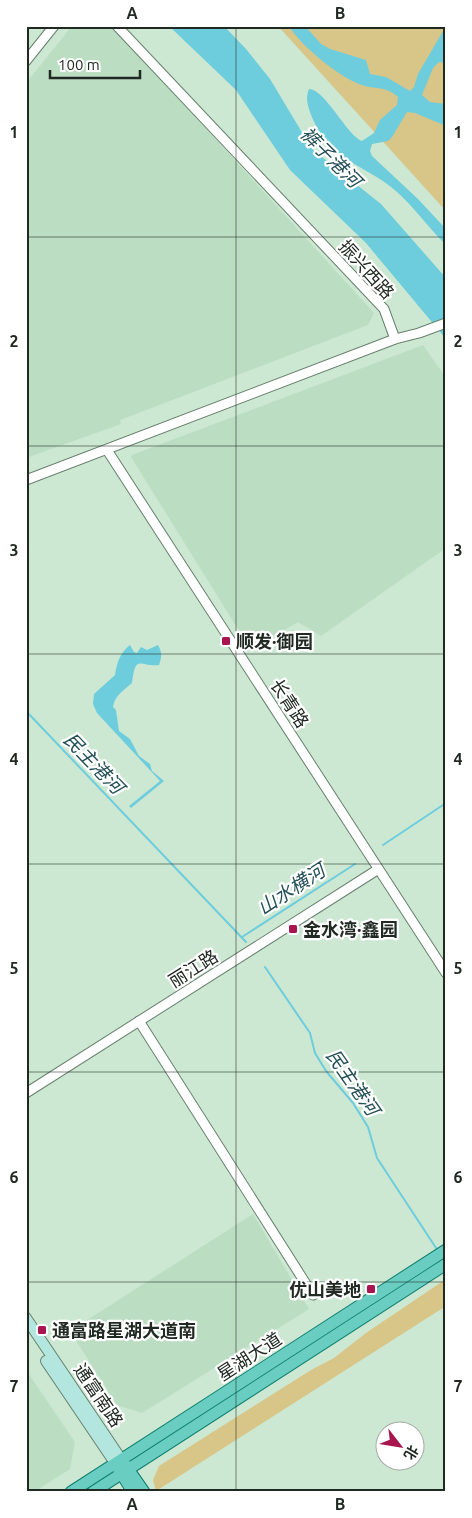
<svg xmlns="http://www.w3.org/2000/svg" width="472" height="1518" viewBox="0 0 472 1518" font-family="Ubuntu,'Noto Sans SC',sans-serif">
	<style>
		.built { fill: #bbddc2 }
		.green { fill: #d8c588 }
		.water { fill: #6dcddd }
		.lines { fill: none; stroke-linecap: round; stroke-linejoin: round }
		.stream { stroke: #6dcddd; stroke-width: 2 }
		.tertiary-casing { stroke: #67806d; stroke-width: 11 }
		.secondary-casing { stroke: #67806d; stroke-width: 12 }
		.primary-casing { stroke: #0e7e6e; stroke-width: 13 }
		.tertiary { stroke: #fff; stroke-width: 9 }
		.secondary { stroke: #b4e6e0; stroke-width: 10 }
		.primary { stroke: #69cdc1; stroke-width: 11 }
		.grid { fill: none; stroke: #202a22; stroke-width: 1; stroke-opacity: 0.55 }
		.poi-dot { fill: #a8154f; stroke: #fff; stroke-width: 2 }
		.labels { text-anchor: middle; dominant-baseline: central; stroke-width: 4.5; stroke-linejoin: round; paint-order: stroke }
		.street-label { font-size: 18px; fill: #202a22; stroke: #fff }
		.poi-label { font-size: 18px; font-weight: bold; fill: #202a22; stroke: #fff; text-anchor: start }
		.water-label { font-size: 19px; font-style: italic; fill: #234f56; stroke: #fff }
		.neatline { fill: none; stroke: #202a22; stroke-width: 2 }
		.grid-label { font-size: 16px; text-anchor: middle; font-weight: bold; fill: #202a22 }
	</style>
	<rect width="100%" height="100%" fill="#cce8d2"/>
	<g class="built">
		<path d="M 72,26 L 113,26 L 374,313 L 368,325 L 120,420 L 121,424 L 26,458 L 26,83 Z"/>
		<path d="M 423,345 L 446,378 L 446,548 L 321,636 L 298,622 L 251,650 L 131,457 L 132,455 Z"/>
		<path d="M 253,1214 L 309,1309 L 142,1413 L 117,1405 L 70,1331 Z"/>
		<path d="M 26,1370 L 75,1442 L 70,1469 L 34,1492 L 26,1492 Z"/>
	</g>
	<g class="green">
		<path d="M 278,26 L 446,26 L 446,211 Z"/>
		<path d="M 446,1279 L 446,1306 L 156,1491 L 153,1480 L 159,1466 L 311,1370 L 334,1358 L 366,1333 Z"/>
	</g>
	<g class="water">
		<path d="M 169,26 L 224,26 L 246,49 L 270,79 L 312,149 L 381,204 L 446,278 L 446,339 L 366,243 L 290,170 L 236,90 Z"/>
		<path d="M 289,26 L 305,26 L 321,44 L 330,49 L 366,60 L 370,74 L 386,77 L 410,91 L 414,87 L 418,74 L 446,26 L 446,63 L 439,62 L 433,68 L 422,95 L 430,102 L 446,104 L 446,126 L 415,113 L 407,112 L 392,137 L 388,141 L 372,144 L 370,151 L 372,156 L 418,199 L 446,229 L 446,245 C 429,228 414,207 396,191 C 363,163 330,162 311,115 C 308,106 305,98 309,89 C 325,89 348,137 362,141 L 374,133 L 380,120 L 397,105 L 398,97 C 384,85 376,90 362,85 C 340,78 301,46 289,26 Z"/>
		<path d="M 130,645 L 134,652 L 137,653 L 141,647 L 147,650 L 158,645 C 162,652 162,657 159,665 C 139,667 136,653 132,683 C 123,691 115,695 113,707 L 116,710 L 119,731 L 130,739 L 139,756 L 150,764 L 152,771 L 164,781 L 131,808 L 129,806 L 160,781 L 97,713 L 93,704 L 94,694 L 115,675 C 117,662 120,653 130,645 Z"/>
	</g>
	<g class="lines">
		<g class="stream">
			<path d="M 26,711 L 246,942"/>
			<path d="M 383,845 L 446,803"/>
			<path d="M 242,937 L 355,864"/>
			<path d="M 265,967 L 310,1033 L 315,1053 L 326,1071 L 353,1103 L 368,1127 L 377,1158 L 438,1251"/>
		</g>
		<defs>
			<g id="tertiary">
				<path d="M 26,61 L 54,26"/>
				<path d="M 395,339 L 419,333 L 446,323"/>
				<path d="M 107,450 L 446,973"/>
				<path d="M 26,480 L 395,339 L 384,309 L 117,26"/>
				<path d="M 139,1021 L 313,1295"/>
				<path d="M 26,1093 L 377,870"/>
			</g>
			<g id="secondary">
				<path d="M 26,1318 L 121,1459"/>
				<path d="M 46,1361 L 115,1463"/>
			</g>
			<g id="primary">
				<path d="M 124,1463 L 144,1492"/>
				<path d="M 118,1468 L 133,1492"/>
				<path d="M 71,1492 L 446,1250"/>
				<path d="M 93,1492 L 446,1264"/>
			</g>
		</defs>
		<use href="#tertiary" class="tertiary-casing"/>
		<use href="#secondary" class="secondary-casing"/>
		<use href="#primary" class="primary-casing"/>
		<use href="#tertiary" class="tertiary"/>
		<use href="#secondary" class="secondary"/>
		<use href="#primary" class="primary"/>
	</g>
	<path class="grid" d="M 236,26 L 236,1492M 26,237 L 446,237M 26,446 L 446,446M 26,654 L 446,654M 26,864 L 446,864M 26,1072 L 446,1072M 26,1282 L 446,1282"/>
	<g class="poi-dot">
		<rect x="221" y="636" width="10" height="10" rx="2.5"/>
		<rect x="288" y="924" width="10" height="10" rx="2.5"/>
		<rect x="366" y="1284" width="10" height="10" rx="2.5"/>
		<rect x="37" y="1325" width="10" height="10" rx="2.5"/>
	</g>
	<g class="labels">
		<g class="street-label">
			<text transform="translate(367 269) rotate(48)">振兴西路</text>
			<text transform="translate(290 703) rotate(57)">长青路</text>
			<text transform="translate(193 968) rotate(-32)">丽江路</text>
			<text transform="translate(249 1356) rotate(-33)">星湖大道</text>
			<text transform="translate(99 1395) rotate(56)">通富南路</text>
		</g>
		<g class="poi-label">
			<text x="236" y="641">顺发·御园</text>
			<text x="303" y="929">金水湾·鑫园</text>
			<text x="361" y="1289" text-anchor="end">优山美地</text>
			<text x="52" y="1330">通富路星湖大道南</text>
		</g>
		<g class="water-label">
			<text transform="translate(331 157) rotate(45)">裤子港河</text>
			<text transform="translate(94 763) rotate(46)">民主港河</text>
			<text transform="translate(291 889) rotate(-33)">山水横河</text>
			<text transform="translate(353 1082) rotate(55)">民主港河</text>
		</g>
	</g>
	<rect width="472" height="1518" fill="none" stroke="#ffffff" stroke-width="55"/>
	<g transform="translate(400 1446) rotate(121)"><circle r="24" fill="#ffffff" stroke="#a6aaa7"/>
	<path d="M0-4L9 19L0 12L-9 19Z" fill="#a8154f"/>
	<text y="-8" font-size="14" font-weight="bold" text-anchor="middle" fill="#202a22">北</text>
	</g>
	<path d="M50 70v8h90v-8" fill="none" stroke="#202a22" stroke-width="2.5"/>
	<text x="58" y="70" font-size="15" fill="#202a22" stroke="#ffffff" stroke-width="4" paint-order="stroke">100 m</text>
	<rect x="28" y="28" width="416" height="1462" class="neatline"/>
	<g class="grid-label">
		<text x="132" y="19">A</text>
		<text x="340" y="19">B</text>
		<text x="14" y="138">1</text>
		<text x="458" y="138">1</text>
		<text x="14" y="347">2</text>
		<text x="458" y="347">2</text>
		<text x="14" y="556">3</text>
		<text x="458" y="556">3</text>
		<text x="14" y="765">4</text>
		<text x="458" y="765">4</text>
		<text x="14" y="974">5</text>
		<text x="458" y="974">5</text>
		<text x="14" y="1183">6</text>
		<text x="458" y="1183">6</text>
		<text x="14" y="1392">7</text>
		<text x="458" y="1392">7</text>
		<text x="132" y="1510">A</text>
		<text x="340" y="1510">B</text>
	</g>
</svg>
